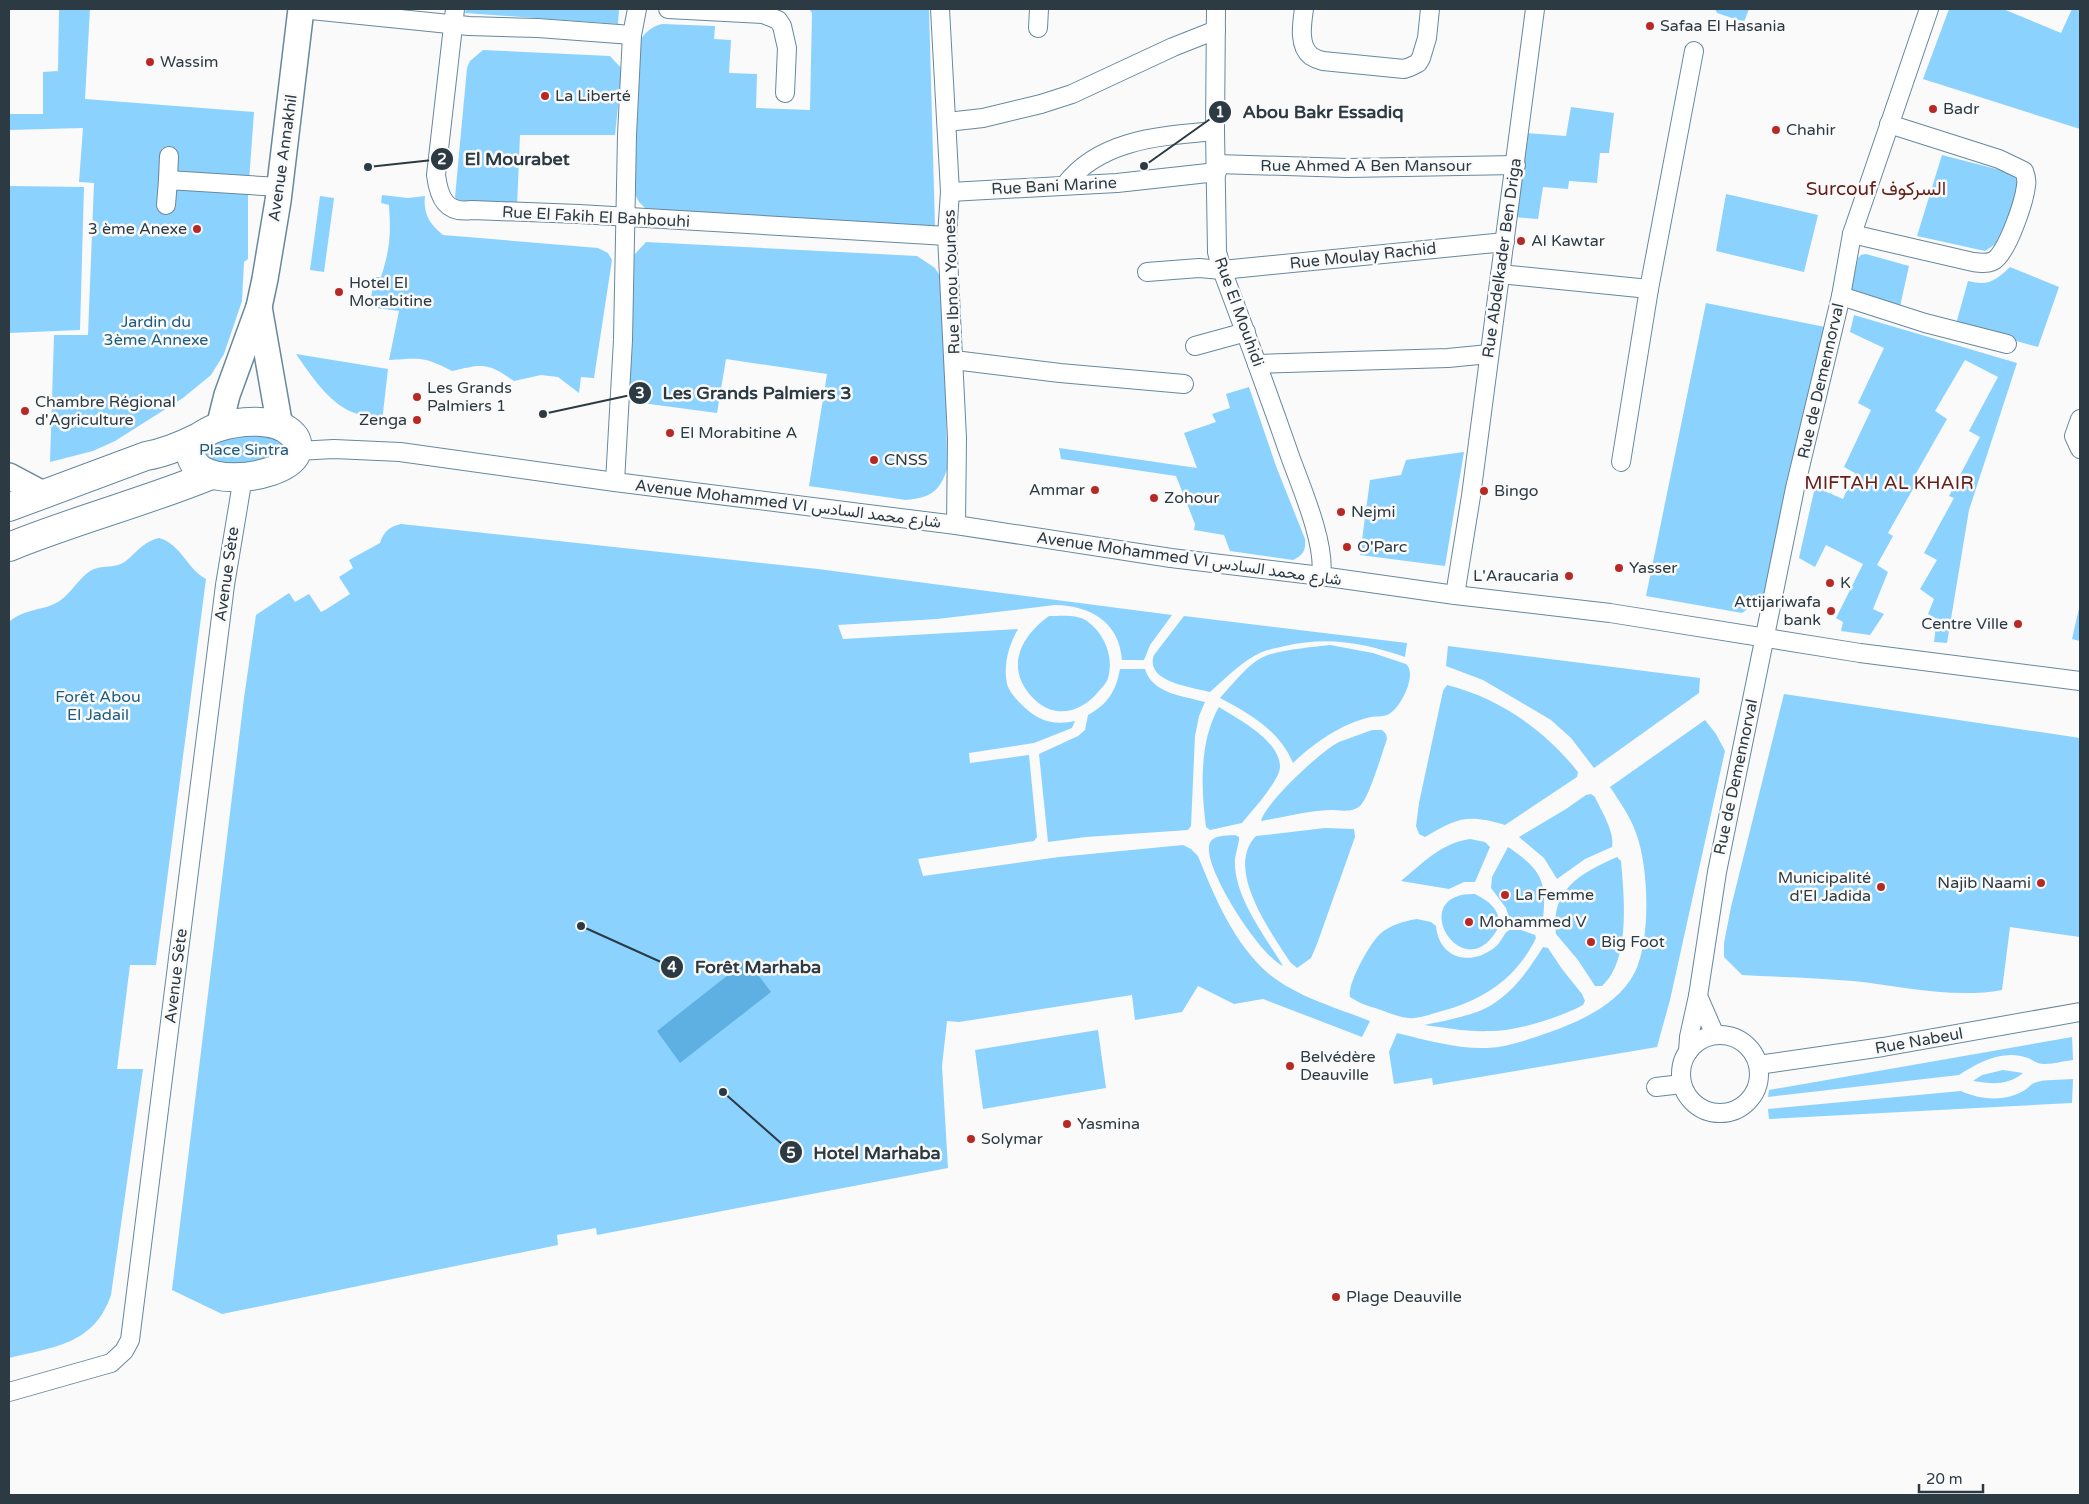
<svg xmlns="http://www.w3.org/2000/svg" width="2089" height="1504" viewBox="0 0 2089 1504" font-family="'Varela Round',Vazirmatn,sans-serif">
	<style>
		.green { fill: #8bd2ff }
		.water { fill: #5eb0e3 }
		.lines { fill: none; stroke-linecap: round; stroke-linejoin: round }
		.street-casing { stroke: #67889d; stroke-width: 20 }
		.secondary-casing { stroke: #67889d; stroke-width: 28 }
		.highway-casing { stroke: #67889d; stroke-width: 30 }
		.street { stroke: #fff; stroke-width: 18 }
		.secondary { stroke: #fff; stroke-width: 25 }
		.highway { stroke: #fff; stroke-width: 28 }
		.poi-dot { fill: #b72924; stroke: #fafafa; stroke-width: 2 }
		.labels { text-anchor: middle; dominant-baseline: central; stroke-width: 5; stroke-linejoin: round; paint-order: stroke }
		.poi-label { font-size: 16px; fill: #2c3a43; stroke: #fafafa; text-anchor: start }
		.street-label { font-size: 16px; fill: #2c3a43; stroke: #fafafa }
		.park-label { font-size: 16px; fill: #1e5c7f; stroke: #fafafa }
		.quarter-label { font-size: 19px; fill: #631f1a; stroke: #fafafa }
		.leader { fill: none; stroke: #2c3a43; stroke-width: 2 }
		.callout-dot { fill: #2c3a43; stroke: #fafafa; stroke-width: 2 }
		.mark-label { font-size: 15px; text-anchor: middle; font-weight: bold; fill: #fff }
		.callout-label { font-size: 18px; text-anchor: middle; font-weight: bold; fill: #2c3a43; stroke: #fafafa; stroke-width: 5; stroke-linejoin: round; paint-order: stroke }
	</style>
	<rect width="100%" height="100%" fill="#fafafa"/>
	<g class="green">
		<path d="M 83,9 L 90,9 L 85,99 L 254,112 L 249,181 L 176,176 L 177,149 L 162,148 L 160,210 L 174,210 L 174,187 L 248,191 L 248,259 L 244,262 L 242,301 L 224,354 L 211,375 L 183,398 L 115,441 L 93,451 L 50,462 L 54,335 L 88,335 L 94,183 L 79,182 L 83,128 L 9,130 L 9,114 L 43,114 L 43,72 L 58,71 L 59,10 Z"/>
		<path d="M 466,9 L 619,9 L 618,24 L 465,13 Z"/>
		<path d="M 809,9 L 929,9 L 935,227 L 649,212 L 639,202 L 633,191 L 639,42 C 644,33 652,26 662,24 L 715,26 L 714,39 L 731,40 L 729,73 L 757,74 L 756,108 L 810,110 L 812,13 Z"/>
		<path d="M 1715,9 L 1749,9 L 1744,22 L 1717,13 Z"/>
		<path d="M 1949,9 L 2003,9 L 2061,33 L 2072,9 L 2080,9 L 2080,129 L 1923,79 Z"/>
		<path d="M 483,50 L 610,56 L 622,69 L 615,135 L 520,135 L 517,208 L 459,203 L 455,197 L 467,68 L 470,61 Z"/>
		<path d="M 1571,107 L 1614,113 L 1609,153 L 1600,153 L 1597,183 L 1569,181 L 1568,189 L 1543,187 L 1538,219 L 1513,217 L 1526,133 L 1566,136 Z"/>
		<path d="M 1942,155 L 2008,172 L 2018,180 L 2019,185 L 2000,241 L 1985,251 L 1917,236 Z"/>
		<path d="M 9,186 L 84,187 L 80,330 L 9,333 Z"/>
		<path d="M 1726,194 L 1818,215 L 1804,272 L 1716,251 Z"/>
		<path d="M 382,195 L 408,198 L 425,196 C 423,213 429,224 443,235 L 598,248 L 608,253 L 612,260 L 594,378 L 581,377 L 579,393 L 558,377 L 541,375 L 514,381 C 487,362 483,364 452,371 C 424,356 420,358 389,360 L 399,311 L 369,307 L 375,277 L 381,277 C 390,249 391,235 389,205 L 381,203 Z"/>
		<path d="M 320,196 L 334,198 L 324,272 L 310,270 Z"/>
		<path d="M 646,242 L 917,256 L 935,268 L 941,278 L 946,387 L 947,469 C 940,492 929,498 906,500 L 809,486 L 827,374 L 726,359 L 717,413 L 627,401 L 634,255 Z"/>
		<path d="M 1866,254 L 1909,266 L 1899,311 L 1849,294 L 1858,258 L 1861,255 Z"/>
		<path d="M 2010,267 L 2059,287 L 2038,347 L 1956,324 L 1968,281 C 1989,286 1995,281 2010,267 Z"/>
		<path d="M 1706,303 L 1825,327 L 1766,595 L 1742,613 L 1646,596 Z"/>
		<path d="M 1854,315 L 2017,363 L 1969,510 L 1947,643 L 1934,642 L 1937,619 L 1928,614 L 1934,599 L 1920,589 L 1937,560 L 1924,553 L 1954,498 L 1949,496 L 1980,437 L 1969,431 L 1998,377 L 1965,360 L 1935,411 L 1947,419 L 1914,477 L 1918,480 L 1888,533 L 1893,536 L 1877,565 L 1888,572 L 1873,609 L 1884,614 L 1870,635 L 1841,631 L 1843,622 L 1836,618 L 1863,564 L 1826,545 L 1815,567 L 1799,558 L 1815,487 L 1843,499 L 1855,473 L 1844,467 L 1871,410 L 1858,403 L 1884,348 L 1850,332 Z"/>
		<path d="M 296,354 L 388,369 L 382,422 C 372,419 362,416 352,412 C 328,402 310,374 296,354 Z"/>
		<path d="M 1249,387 L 1276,466 L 1305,539 C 1306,551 1303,555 1293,560 L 1230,551 L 1224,535 L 1194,530 L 1195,524 L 1176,476 L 1061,459 L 1059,448 L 1197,468 L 1184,433 L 1216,422 L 1212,414 L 1230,408 L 1226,394 Z"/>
		<path d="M 238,423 L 297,444 L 229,477 L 191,446 Z"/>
		<path d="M 1464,452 L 1445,566 L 1360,555 L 1370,480 L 1401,475 L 1406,460 Z"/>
		<path d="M 401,524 L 818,569 L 1172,615 L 1150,645 L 1144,660 L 1122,660 C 1119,621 1090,606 1055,605 L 937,619 L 838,625 L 843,639 L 1018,629 C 1009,645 1003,665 1007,684 C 1009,691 1015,698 1020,703 C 1036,720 1052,726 1075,721 L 1072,728 L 1034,743 L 969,753 L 970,763 L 1029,755 L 1037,837 L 1034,841 L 918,859 L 923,876 L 1059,857 L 1183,845 L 1191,849 L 1198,856 C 1215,898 1234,944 1269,974 C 1297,997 1337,1008 1370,1021 L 1362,1037 L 1263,999 L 1234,1004 L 1198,986 L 1182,1012 L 1135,1020 L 1132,995 L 959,1022 L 947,1021 L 942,1066 L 948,1168 L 597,1235 L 596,1228 L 557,1235 L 558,1245 L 222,1314 L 172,1290 L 244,698 L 256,615 L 289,593 L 295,602 L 309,594 L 321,612 L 325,610 L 350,594 L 339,577 L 353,568 L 349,560 L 380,543 C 384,531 389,527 401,524 Z"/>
		<path d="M 159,538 C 181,544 187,569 206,579 L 156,965 L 130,965 L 117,1069 L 143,1069 L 111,1295 C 94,1345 53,1347 9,1358 L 9,622 C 25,608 43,611 58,602 C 69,595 76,583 86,574 C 96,565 106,568 118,565 C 132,561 138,543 159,538 Z"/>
		<path d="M 2080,604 L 2080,641 L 2072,639 Z"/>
		<path d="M 1049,616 C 1061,616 1077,614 1087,621 C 1105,634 1114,657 1108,678 C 1107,683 1102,687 1099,691 C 1082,712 1055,720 1034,699 C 1004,669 1020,637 1049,616 Z"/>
		<path d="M 1184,616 L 1407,643 L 1405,657 C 1363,643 1329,636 1285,646 C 1277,648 1269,649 1262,652 C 1243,660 1226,678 1210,692 C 1192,687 1144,682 1154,655 Z"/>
		<path d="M 1330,645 L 1373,653 L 1406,664 C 1418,674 1400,710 1387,715 C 1382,717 1376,716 1371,717 C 1342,723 1314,743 1293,763 C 1279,730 1250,714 1220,698 C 1232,685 1248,664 1263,657 C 1277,650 1314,647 1330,645 Z"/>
		<path d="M 1448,646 L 1700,678 L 1699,693 L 1594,768 L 1571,738 L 1551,720 L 1483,680 L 1446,666 Z"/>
		<path d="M 1120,669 L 1145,669 C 1152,694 1184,696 1205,702 L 1199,716 L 1195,736 L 1191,826 L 1188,830 L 1086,837 L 1048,842 L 1039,754 L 1078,736 L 1085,730 L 1088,715 C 1108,704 1116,691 1120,669 Z"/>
		<path d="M 1447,685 C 1499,698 1545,730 1578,772 L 1577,777 L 1505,825 C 1469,814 1458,817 1425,837 L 1419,834 L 1416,826 L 1419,803 L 1443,691 Z"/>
		<path d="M 1784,694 L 2080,738 L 2080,937 L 2010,927 L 2002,990 C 1953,999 1901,986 1853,981 C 1816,978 1779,977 1742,975 L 1724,957 L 1724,943 L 1731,907 Z"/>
		<path d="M 1219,707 C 1238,719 1279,740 1280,766 C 1281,779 1251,812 1242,823 L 1210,830 L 1206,827 C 1201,789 1199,741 1219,707 Z"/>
		<path d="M 1705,720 L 1716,734 L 1725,751 L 1670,1000 L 1657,1047 L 1433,1085 L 1432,1078 L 1394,1084 L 1389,1052 L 1397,1033 C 1426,1040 1457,1049 1487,1048 C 1508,1047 1530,1039 1550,1032 C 1581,1021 1619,1004 1635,972 C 1651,939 1649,867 1636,833 C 1630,816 1620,802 1610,787 Z"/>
		<path d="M 1372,730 L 1382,730 L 1386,734 L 1387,739 C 1382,753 1369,798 1360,806 C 1352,813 1339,810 1330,810 C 1307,811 1284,817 1261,821 C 1266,802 1321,751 1339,742 C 1350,738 1361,734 1372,730 Z"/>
		<path d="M 1591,794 L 1595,797 C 1601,811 1615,831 1612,847 L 1585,859 L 1557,879 L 1544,858 L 1519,837 L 1566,809 L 1586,795 Z"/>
		<path d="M 1325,828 L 1354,829 L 1355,837 L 1317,944 L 1311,958 L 1297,968 L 1290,962 C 1271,932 1224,869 1256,836 Z"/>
		<path d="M 1235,835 L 1239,837 L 1239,840 C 1238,846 1236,853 1235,859 C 1233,896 1265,936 1283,966 C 1261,957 1205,871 1209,846 C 1211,834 1227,836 1235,835 Z"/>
		<path d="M 1470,839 L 1485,842 L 1490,847 L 1475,882 L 1464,882 L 1449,889 L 1401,881 C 1423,863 1441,843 1470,839 Z"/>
		<path d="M 1508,847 C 1546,872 1547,885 1542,928 L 1531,923 L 1509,918 L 1506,908 L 1491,888 L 1492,877 Z"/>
		<path d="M 1617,857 L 1621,861 C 1624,895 1631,961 1602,986 L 1595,986 L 1578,960 L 1556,934 C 1550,889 1581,873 1617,857 Z"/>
		<path d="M 1475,894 C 1489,901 1498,908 1500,924 C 1466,996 1402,892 1475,894 Z"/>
		<path d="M 1417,919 L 1431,922 L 1436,926 C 1439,958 1469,967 1494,948 C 1501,943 1503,934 1509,930 L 1521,930 L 1535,935 L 1536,938 C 1517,978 1483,1000 1442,1011 C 1431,1014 1419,1019 1408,1018 C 1398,1017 1387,1012 1378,1009 C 1368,1006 1359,1003 1350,997 C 1347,984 1370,943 1380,934 C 1390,925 1404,921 1417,919 Z"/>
		<path d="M 1543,947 L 1548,948 L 1562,969 L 1582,994 L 1585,1001 L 1583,1005 C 1558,1018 1518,1031 1490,1031 C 1468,1032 1446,1028 1424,1025 C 1444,1021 1466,1017 1484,1009 C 1511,996 1528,971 1543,947 Z"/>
		<path d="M 1098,1030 L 1106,1088 L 983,1109 L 975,1050 Z"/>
		<path d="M 2072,1037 L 2073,1060 C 2063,1061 2047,1066 2038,1063 C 2034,1062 2031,1059 2028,1058 C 2003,1049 1979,1062 1959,1075 L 1768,1097 L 1769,1090 Z"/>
		<path d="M 2003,1070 L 2023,1073 C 2007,1086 1992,1084 1973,1081 L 1982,1075 Z"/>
		<path d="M 2073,1079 L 2072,1103 L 1769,1119 L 1768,1109 L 1961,1091 C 1980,1100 2006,1102 2025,1090 C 2028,1088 2031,1084 2034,1083 C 2043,1079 2062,1080 2073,1079 Z"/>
	</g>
	<path class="water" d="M 747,960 L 771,992 L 680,1063 L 657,1031 Z"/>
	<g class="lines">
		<defs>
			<g id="street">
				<path d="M 301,9 L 469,26 L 538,28 L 632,35"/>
				<path d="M 455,9 L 436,175 C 439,198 446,214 472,210 L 579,214 L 947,236"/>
				<path d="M 668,9 L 763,14 L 778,20 L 782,26 L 787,48 L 785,93"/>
				<path d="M 940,9 L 950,192 L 947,236 L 957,438 L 956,525"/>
				<path d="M 1216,9 L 1215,131 L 1217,252 L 1222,270 C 1246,333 1269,396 1291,459 C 1302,489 1326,545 1321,576"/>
				<path d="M 1304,9 C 1302,23 1298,46 1311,56 C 1314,58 1319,60 1323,61 L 1404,69 L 1410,67 L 1418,63 L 1421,58 L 1427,38 L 1430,9"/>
				<path d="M 1038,28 L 1039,9"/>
				<path d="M 947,122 L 983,118 L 1041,104 L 1072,94 L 1173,47 L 1216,30"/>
				<path d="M 1217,164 L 1348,168 L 1516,165"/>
				<path d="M 168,180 L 169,156"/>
				<path d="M 1065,185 C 1100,139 1161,136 1215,131"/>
				<path d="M 950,192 L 1117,183 L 1217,172"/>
				<path d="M 166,205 L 168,180 L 279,187"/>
				<path d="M 1852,234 L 1973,262 C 1980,263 1987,264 1993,261 C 2007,254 2024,202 2026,186 C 2027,181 2026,176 2024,171 L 1999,159 L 1889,124"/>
				<path d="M 1147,272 L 1199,268 L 1222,270 L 1505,242"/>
				<path d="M 1500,274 L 1649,289"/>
				<path d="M 1841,296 L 1925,323 L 2007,344"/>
				<path d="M 1195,346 L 1246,332"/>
				<path d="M 954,360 L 1060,373 L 1184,384"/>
				<path d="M 1257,364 L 1448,358 L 1489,354"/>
				<path d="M 2080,419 L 2074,436 L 2080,449"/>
				<path d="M 297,451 L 334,449 L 400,452 L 615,482 L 956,525 L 1171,558 L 1321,576 L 1455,595 L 1610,613 L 1860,653 L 2080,681"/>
				<path d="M 1621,462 L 1649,289 L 1694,51"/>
				<path d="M 615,482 L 623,340 L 627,135 L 632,35 L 637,9"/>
				<path d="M 1455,595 L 1471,496 L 1535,9"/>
				<path d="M 1698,996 L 1715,1035"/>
				<circle cx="1720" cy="1074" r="39"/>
				<path d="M 1688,1052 L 1689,1037 L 1698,996 L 1717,872 L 1795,488 L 1841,296 L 1852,234 L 1929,9"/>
				<path d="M 1758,1065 L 1883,1047 L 2080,1012"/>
				<path d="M 1656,1087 L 1682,1084"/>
				<path d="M 9,1392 L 111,1363 L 124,1351 L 130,1340 L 225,585 L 243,477"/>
			</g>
			<g id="secondary">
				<path d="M 259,307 L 280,427"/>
				<path d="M 219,427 L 227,395 L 259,307 L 265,279 L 278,201 L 301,9"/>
				<path d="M 9,476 L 43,494"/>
			</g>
			<g id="highway">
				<path d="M 9,507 L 146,456 C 164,453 183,445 199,437 C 205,433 210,430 216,428 C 237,421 276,416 293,435 C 298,440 299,449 295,456 C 279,481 183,491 191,446 L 199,437"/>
				<path d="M 9,547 C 75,520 145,502 211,475"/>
			</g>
		</defs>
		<use href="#street" class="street-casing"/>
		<use href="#secondary" class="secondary-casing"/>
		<use href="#highway" class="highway-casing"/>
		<use href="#street" class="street"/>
		<use href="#secondary" class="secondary"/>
		<use href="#highway" class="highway"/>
	</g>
	<g class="poi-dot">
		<circle cx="1650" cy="26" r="5"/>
		<circle cx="150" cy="62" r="5"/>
		<circle cx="545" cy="96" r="5"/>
		<circle cx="1933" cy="109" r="5"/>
		<circle cx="1776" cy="130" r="5"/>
		<circle cx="197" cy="229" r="5"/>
		<circle cx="1521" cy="241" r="5"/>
		<circle cx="339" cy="292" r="5"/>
		<circle cx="417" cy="397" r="5"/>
		<circle cx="25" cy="411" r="5"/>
		<circle cx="417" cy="420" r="5"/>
		<circle cx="670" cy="433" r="5"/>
		<circle cx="874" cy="460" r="5"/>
		<circle cx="1095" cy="490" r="5"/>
		<circle cx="1484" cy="491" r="5"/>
		<circle cx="1154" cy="498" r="5"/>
		<circle cx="1341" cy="512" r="5"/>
		<circle cx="1347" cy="547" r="5"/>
		<circle cx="1619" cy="568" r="5"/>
		<circle cx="1569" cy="576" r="5"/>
		<circle cx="1830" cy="583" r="5"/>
		<circle cx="1831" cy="611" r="5"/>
		<circle cx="2018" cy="624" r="5"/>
		<circle cx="2041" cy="883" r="5"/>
		<circle cx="1881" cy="887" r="5"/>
		<circle cx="1505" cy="895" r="5"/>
		<circle cx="1469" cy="922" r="5"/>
		<circle cx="1591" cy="942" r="5"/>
		<circle cx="1290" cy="1066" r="5"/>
		<circle cx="1067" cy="1124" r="5"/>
		<circle cx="971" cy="1139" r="5"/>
		<circle cx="1336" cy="1297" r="5"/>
	</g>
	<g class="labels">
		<g class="poi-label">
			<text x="1660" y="26">Safaa El Hasania</text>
			<text x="160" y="62">Wassim</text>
			<text x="555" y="96">La Liberté</text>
			<text x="1943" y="109">Badr</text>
			<text x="1786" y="130">Chahir</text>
			<text x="187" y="229" text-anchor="end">3 ème Anexe</text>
			<text x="1531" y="241">Al Kawtar</text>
			<text x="349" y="283">Hotel El<tspan x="349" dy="18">Morabitine</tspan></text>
			<text x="427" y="388">Les Grands<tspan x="427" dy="18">Palmiers 1</tspan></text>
			<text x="35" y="402">Chambre Régional<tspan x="35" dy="18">d'Agriculture</tspan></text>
			<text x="407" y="420" text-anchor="end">Zenga</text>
			<text x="680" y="433">El Morabitine A</text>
			<text x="884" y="460">CNSS</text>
			<text x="1085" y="490" text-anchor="end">Ammar</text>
			<text x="1494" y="491">Bingo</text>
			<text x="1164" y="498">Zohour</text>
			<text x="1351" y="512">Nejmi</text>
			<text x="1357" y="547">O'Parc</text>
			<text x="1629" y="568">Yasser</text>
			<text x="1559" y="576" text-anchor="end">L'Araucaria</text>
			<text x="1840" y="583">K</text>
			<text x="1821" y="602" text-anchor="end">Attijariwafa<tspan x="1821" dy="18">bank</tspan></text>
			<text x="2008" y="624" text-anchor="end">Centre Ville</text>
			<text x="1871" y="878" text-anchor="end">Municipalité<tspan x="1871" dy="18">d'El Jadida</tspan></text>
			<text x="2031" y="883" text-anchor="end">Najib Naami</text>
			<text x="1515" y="895">La Femme</text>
			<text x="1479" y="922">Mohammed V</text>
			<text x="1601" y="942">Big Foot</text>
			<text x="1300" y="1057">Belvédère<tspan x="1300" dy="18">Deauville</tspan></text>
			<text x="1077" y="1124">Yasmina</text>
			<text x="981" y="1139">Solymar</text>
			<text x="1346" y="1297">Plage Deauville</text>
		</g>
		<g class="street-label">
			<text transform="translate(283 158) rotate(-82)">Avenue Annakhil</text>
			<text x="1366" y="166">Rue Ahmed A Ben Mansour</text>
			<text transform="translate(1054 186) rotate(-3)">Rue Bani Marine</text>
			<text transform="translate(596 217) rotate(3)">Rue El Fakih El Bahbouhi</text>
			<text transform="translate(1363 256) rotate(-6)">Rue Moulay Rachid</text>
			<text transform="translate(1502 258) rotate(-82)">Rue Abdelkader Ben Driga</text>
			<text transform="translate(952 282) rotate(-92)">Rue Ibnou Youness</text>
			<text transform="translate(1239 312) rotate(70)">Rue El Mouhidi</text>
			<text transform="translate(1821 381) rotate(-77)">Rue de Demennorval</text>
			<text transform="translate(788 504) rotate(7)">Avenue Mohammed VI شارع محمد السادس</text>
			<text transform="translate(1189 559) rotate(8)">Avenue Mohammed VI شارع محمد السادس</text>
			<text transform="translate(227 574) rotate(-82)">Avenue Sète</text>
			<text transform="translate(1736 777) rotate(-78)">Rue de Demennorval</text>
			<text transform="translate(176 976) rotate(-83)">Avenue Sète</text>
			<text transform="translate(1919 1041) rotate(-10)">Rue Nabeul</text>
		</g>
		<g class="park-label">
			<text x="156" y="322">Jardin du<tspan x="156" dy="18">3ème Annexe</tspan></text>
			<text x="244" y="450">Place Sintra</text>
			<text x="98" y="697">Forêt Abou<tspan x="98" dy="18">El Jadail</tspan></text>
		</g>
		<g class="quarter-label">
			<text x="1876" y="189">Surcouf السركوف</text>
			<text x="1889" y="483">MIFTAH AL KHAIR</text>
		</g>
	</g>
	<path class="leader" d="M1144 166L1220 112M368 167L442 159M543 414L640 393M581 926L672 967M723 1092L791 1152"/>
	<g class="callout-dot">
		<circle cx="1144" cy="166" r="5"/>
		<circle cx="368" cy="167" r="5"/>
		<circle cx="543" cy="414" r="5"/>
		<circle cx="581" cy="926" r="5"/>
		<circle cx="723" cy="1092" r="5"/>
		<circle cx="1220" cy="112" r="12"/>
		<circle cx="442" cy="159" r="12"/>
		<circle cx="640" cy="393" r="12"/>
		<circle cx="672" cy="967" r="12"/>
		<circle cx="791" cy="1152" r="12"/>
	</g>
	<g class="mark-label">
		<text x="1220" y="117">1</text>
		<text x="442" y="164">2</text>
		<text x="640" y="398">3</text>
		<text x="672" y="972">4</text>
		<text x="791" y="1158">5</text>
	</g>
	<g class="callout-label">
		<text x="1323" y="118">Abou Bakr Essadiq</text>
		<text x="517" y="165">El Mourabet</text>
		<text x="757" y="399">Les Grands Palmiers 3</text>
		<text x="758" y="973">Forêt Marhaba</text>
		<text x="877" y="1159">Hotel Marhaba</text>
	</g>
	<rect width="2089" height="1504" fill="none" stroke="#2c3a43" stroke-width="20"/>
	<path d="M1919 1484v8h64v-8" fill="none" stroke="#2c3a43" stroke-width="2.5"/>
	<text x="1926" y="1484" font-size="15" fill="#2c3a43" stroke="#fafafa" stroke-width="4" paint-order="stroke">20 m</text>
</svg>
